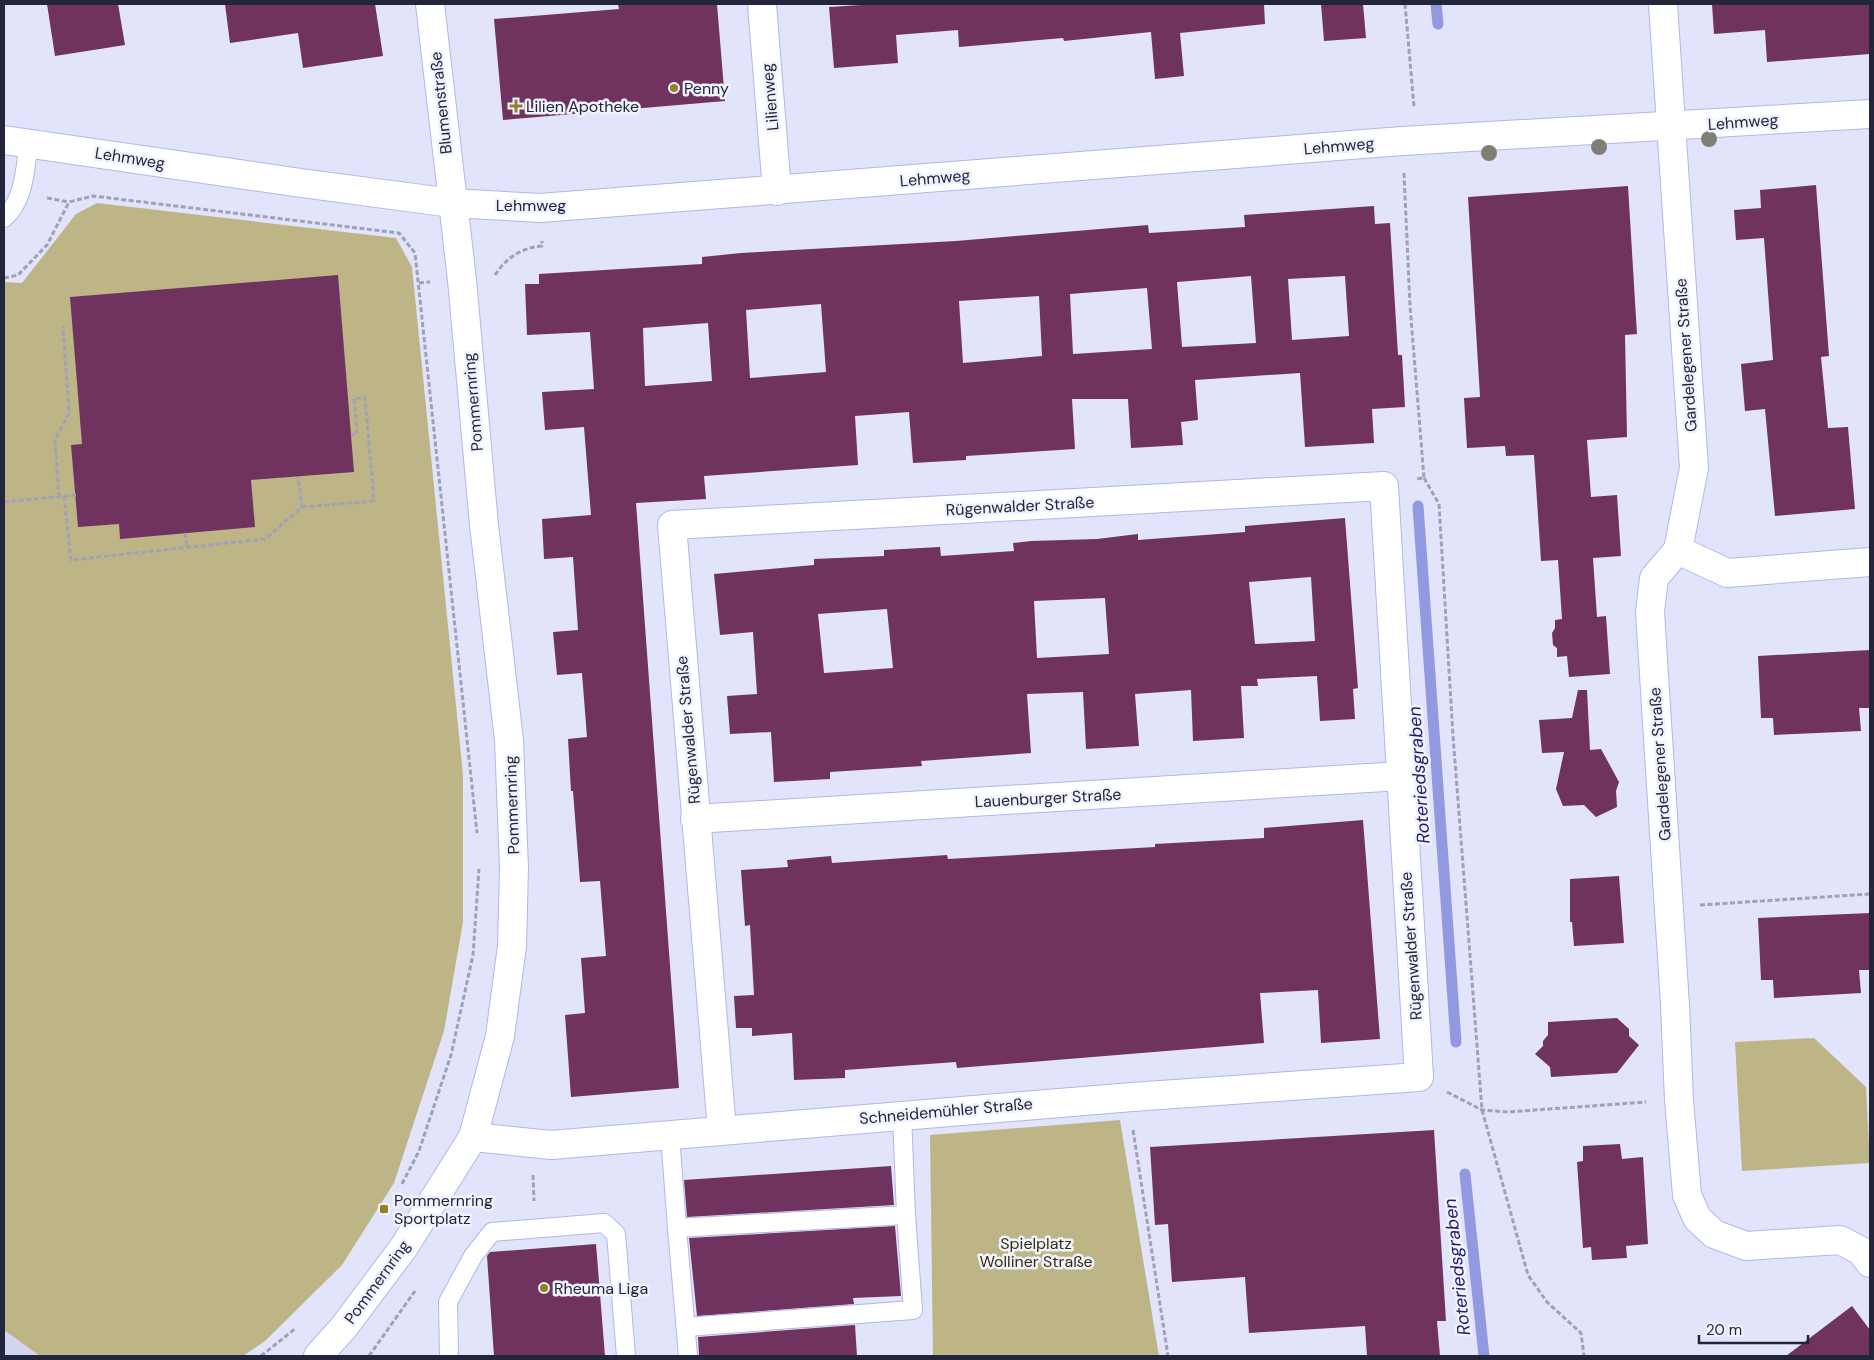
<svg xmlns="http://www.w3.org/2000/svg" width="1874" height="1360" viewBox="0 0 1874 1360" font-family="'DM Sans',sans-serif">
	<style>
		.built { fill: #d3d6f0 }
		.green { fill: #beb587 }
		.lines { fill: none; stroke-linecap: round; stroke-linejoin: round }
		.stream { stroke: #9299e1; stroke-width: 11 }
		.building { fill: #70325f; fill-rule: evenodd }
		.lane-casing { stroke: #b0b7ee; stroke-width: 20 }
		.street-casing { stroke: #b0b7ee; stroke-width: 30 }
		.secondary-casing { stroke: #b0b7ee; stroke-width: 30 }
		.path { stroke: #9fa1b8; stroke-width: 3; stroke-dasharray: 5 2.5; stroke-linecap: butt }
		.lane { stroke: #fff; stroke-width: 18 }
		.street { stroke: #fff; stroke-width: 28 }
		.secondary { stroke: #fff; stroke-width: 28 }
		.tree { fill: #817f75 }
		.poi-dot { fill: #908027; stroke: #f0f2fe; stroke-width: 2 }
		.labels { text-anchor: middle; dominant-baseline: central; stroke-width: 5; stroke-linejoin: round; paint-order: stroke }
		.poi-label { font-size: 16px; fill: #23253a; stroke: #f0f2fe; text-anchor: start }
		.street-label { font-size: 16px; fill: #23253a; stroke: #f0f2fe }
		.park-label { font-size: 16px; fill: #332c07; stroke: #f0f2fe }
		.water-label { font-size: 18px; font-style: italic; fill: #23196c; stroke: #f0f2fe }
	</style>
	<rect width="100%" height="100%" fill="#e1e4fb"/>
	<path class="built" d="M 4,1330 L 40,1356 L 4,1356 Z"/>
	<g class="green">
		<path d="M 97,203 L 396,238 L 412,267 L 463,775 L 463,922 L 444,1031 L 394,1183 L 342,1265 L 265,1341 L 243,1356 L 40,1356 L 4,1330 L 4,282 L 22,283 L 76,214 Z"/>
		<path d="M 1814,1038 L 1866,1087 L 1870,1163 L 1742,1171 L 1735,1042 Z"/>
		<path d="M 1120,1120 L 1159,1356 L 933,1356 L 930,1135 Z"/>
	</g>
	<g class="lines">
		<g class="stream">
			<path d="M 1436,4 L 1438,24"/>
			<path d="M 1418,506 L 1456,1042"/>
			<path d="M 1465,1174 L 1484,1356"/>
		</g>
	</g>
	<g class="building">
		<path d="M 47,4 L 118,4 L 125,45 L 55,56 Z"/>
		<path d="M 225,4 L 375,4 L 383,56 L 303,68 L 298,33 L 230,43 Z"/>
		<path d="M 618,4 L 717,4 L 725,101 L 503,120 L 494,19 L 619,9 Z"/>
		<path d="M 877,4 L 1264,4 L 1265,24 L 1180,33 L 1184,76 L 1155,79 L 1151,32 L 1064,41 L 1063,38 L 959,47 L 958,30 L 896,35 L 898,63 L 834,68 L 829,7 Z"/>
		<path d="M 1321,4 L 1363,4 L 1366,38 L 1324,41 Z"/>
		<path d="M 1712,4 L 1870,4 L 1870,54 L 1767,62 L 1765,30 L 1714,34 Z"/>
		<path d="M 1816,185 L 1829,356 L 1821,357 L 1828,428 L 1848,427 L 1855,509 L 1775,516 L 1765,409 L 1745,411 L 1741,364 L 1773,360 L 1764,238 L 1736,240 L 1734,210 L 1761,208 L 1760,190 Z"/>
		<path d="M 1628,186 L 1637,334 L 1625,335 L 1627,437 L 1587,440 L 1591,497 L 1617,495 L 1621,556 L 1593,558 L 1597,617 L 1606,616 L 1610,674 L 1569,677 L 1567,656 L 1557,657 L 1557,648 L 1553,645 L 1552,633 L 1555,628 L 1555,620 L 1562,619 L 1558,560 L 1541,561 L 1534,455 L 1506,456 L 1505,446 L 1467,448 L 1464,398 L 1480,397 L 1468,197 Z"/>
		<path d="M 1374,206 L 1375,224 L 1390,223 L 1398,355 L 1402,355 L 1405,407 L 1372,409 L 1374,443 L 1305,447 L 1300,373 L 1195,380 L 1198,420 L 1181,422 L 1183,445 L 1131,448 L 1128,399 L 1072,399 L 1075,449 L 966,456 L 966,460 L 913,463 L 909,412 L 855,416 L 858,465 L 704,476 L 706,499 L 636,503 L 679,1088 L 571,1097 L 565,1015 L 585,1013 L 581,958 L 606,956 L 600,881 L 580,882 L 573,791 L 571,791 L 568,739 L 587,737 L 582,673 L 557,675 L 553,632 L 578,630 L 573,557 L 544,559 L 542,519 L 591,515 L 584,427 L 545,430 L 542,392 L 594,389 L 590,332 L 527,335 L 525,284 L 539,284 L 539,274 L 702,264 L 702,257 L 741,253 L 956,241 L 1148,225 L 1149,233 L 1245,227 L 1244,215 ZM 1251,276 L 1256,343 L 1182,347 L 1177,282 ZM 1345,276 L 1349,336 L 1292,340 L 1288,279 ZM 1147,288 L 1152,349 L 1073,354 L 1070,294 ZM 1039,296 L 1042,356 L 963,363 L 959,301 ZM 821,304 L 826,372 L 750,378 L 746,310 ZM 708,323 L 712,381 L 645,386 L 643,328 Z"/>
		<path d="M 338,275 L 354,472 L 251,480 L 255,527 L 120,539 L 119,524 L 78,527 L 71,445 L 82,444 L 70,297 Z"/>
		<path d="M 1345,518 L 1358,688 L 1353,689 L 1355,719 L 1320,721 L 1317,676 L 1257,679 L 1258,686 L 1241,686 L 1244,738 L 1193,741 L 1191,690 L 1135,694 L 1139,746 L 1086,749 L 1083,692 L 1027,694 L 1031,753 L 921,761 L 922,766 L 830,772 L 830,779 L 774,782 L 771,732 L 730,734 L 727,696 L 757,694 L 753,632 L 720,635 L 714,574 L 814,565 L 814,559 L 884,556 L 884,550 L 940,547 L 941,556 L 1014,551 L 1013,543 L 1031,541 L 1097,539 L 1138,534 L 1138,540 L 1245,532 L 1245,526 ZM 1311,577 L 1315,641 L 1255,644 L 1249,582 ZM 1105,598 L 1109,654 L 1037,658 L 1034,601 ZM 887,609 L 893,668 L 824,673 L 818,614 Z"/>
		<path d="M 1870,650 L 1870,708 L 1859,708 L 1861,731 L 1774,735 L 1773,718 L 1761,718 L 1758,656 Z"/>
		<path d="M 1578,690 L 1587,690 L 1590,750 L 1601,749 L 1619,782 L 1616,791 L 1617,807 L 1596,817 L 1584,805 L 1563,806 L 1556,789 L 1564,752 L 1542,753 L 1539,720 L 1572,718 Z"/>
		<path d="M 1363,820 L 1380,1039 L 1321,1043 L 1318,990 L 1260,993 L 1264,1043 L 957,1068 L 956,1062 L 845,1070 L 845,1078 L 794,1080 L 792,1033 L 752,1036 L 752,1028 L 736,1028 L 734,996 L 754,995 L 750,925 L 745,926 L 741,870 L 788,867 L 787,860 L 831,856 L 832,863 L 947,855 L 948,859 L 1155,847 L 1155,844 L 1264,838 L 1264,828 Z"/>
		<path d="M 1619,876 L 1624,943 L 1574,946 L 1572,922 L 1570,922 L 1570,879 Z"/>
		<path d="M 1870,913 L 1870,970 L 1859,970 L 1861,993 L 1774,998 L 1773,980 L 1761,980 L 1758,918 Z"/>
		<path d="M 1617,1018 L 1629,1029 L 1629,1036 L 1639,1045 L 1617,1073 L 1551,1077 L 1550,1067 L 1535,1054 L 1543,1046 L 1543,1041 L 1548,1035 L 1548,1022 Z"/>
		<path d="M 1434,1130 L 1446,1321 L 1437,1321 L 1440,1356 L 1367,1356 L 1365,1326 L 1249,1333 L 1245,1277 L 1172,1282 L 1168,1224 L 1155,1225 L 1150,1147 Z"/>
		<path d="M 1620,1144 L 1622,1159 L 1643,1157 L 1648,1244 L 1626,1246 L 1627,1258 L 1592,1260 L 1591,1247 L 1583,1248 L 1577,1162 L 1583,1161 L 1583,1146 Z"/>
		<path d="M 891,1166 L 894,1205 L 687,1217 L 684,1180 Z"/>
		<path d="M 895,1226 L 901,1296 L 853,1298 L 854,1304 L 697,1316 L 689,1238 Z"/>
		<path d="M 596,1244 L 605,1356 L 494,1356 L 487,1256 L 490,1252 Z"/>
		<path d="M 1852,1306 L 1870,1330 L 1870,1356 L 1786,1356 Z"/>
		<path d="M 855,1325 L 857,1356 L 699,1356 L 698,1337 Z"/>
	</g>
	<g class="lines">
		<defs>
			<g id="lane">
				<path d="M 4,218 C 25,200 25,168 29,142"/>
				<path d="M 670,1135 L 677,1228"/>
				<path d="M 686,1327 L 913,1310 L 906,1215"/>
				<path d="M 449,1356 L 448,1302 L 473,1256 L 492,1232 L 604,1223 L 616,1234 L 626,1356"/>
				<path d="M 688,1356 L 677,1228 L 906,1215 L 902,1115"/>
			</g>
			<g id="street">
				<path d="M 762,4 L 777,191"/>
				<path d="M 1663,4 L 1694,468 L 1678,550 L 1654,578 L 1650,612 L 1675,1005 L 1679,1100 L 1687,1195 L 1697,1218 L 1714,1234 L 1746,1246 L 1840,1240 L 1861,1251 L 1870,1263"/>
				<path d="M 1678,550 L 1727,573 L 1870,562"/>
				<path d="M 695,819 L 1401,776"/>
				<path d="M 473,1137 L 551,1145 L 1132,1097 L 1419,1077 L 1384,486 L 672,525 L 722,1130"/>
				<path d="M 318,1356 L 344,1327 L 404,1247 L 473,1137 L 500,1036 L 512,946 L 514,868 L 509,740 L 484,525 L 462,280 L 430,4"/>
			</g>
			<path id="secondary" d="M 4,140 L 301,183 L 452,203 L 540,208 L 1402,141 L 1870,114"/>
		</defs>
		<use href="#lane" class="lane-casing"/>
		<use href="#street" class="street-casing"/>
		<use href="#secondary" class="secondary-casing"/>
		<g class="path">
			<path d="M 1405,4 L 1414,107"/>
			<path d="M 1404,173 L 1410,306 L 1424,478 L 1416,479"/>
			<path d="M 47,198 L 69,202"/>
			<path d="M 495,275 C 507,257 521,248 542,246 L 542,241"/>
			<path d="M 4,278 L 18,275 L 47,245 L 69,202 L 93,196 L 399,233 L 415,253 L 477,833"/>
			<path d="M 419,283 L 430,282"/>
			<path d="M 1424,478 L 1439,504 L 1453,736 L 1482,1110 L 1528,1275 L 1547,1302 L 1581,1333 L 1584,1356"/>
			<path d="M 64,496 L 71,560 L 265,539 L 302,507 L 298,477"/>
			<path d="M 59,497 L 55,440 L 69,413 L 63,326"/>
			<path d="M 4,502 L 76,495"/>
			<path d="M 302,507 L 374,501 L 365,398 L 354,398 L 357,434 L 351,435"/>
			<path d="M 185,533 L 187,548"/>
			<path d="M 1700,905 L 1870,894"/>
			<path d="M 1447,1092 L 1482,1110 L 1508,1112 L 1646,1102"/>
			<path d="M 1133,1130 L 1168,1356"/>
			<path d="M 533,1175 L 534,1201"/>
			<path d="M 402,1184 L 419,1151 L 451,1055 L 473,955 L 479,869"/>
			<path d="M 261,1356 L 296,1328"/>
			<path d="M 369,1356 L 415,1291"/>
		</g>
		<use href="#lane" class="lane"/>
		<use href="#street" class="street"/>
		<use href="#secondary" class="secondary"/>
	</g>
	<g class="tree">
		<circle cx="1709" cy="139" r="8"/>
		<circle cx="1599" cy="147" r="8"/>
		<circle cx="1489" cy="153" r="8"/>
	</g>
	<g class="poi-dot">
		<circle cx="674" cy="88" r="5"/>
		<path d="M513.5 98.5h5v5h5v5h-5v5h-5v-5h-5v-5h5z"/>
		<rect x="379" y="1204" width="10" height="10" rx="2.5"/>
		<circle cx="544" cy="1288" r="5"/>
	</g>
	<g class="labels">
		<g class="poi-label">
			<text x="684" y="88">Penny</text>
			<text x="526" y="106">Lilien Apotheke</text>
			<text x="394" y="1200">Pommernring<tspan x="394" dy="18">Sportplatz</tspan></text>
			<text x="554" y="1288">Rheuma Liga</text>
		</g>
		<g class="street-label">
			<text transform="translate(770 97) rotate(-95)">Lilienweg</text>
			<text transform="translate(441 103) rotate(-96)">Blumenstraße</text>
			<text transform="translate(1743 122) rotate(-4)">Lehmweg</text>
			<text transform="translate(1339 146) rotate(-5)">Lehmweg</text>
			<text transform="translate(130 158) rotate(9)">Lehmweg</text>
			<text transform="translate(935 178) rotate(-5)">Lehmweg</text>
			<text x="531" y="205">Lehmweg</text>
			<text transform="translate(1686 355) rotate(-94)">Gardelegener Straße</text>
			<text transform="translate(473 402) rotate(-95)">Pommernring</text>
			<text transform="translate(1020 506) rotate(-3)">Rügenwalder Straße</text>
			<text transform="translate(688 730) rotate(-95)">Rügenwalder Straße</text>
			<text transform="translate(1660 764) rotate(-94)">Gardelegener Straße</text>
			<text transform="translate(1048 798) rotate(-3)">Lauenburger Straße</text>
			<text transform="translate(512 805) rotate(-92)">Pommernring</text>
			<text transform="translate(1411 946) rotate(-94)">Rügenwalder Straße</text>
			<text transform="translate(946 1111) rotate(-5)">Schneidemühler Straße</text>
			<text transform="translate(377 1282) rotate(-54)">Pommernring</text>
		</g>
		<g class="park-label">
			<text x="1036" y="1243">Spielplatz<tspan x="1036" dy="18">Wolliner Straße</tspan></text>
		</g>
		<g class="water-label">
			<text transform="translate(1419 775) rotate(-94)">Roteriedsgraben</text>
			<text transform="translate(1457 1267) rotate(-96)">Roteriedsgraben</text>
		</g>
	</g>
	<rect width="1874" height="1360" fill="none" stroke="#23253a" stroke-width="10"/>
	<path d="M1699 1335v8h109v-8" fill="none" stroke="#23253a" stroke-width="2.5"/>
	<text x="1706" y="1335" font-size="15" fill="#23253a" stroke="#f0f2fe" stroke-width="4" paint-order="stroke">20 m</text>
</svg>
